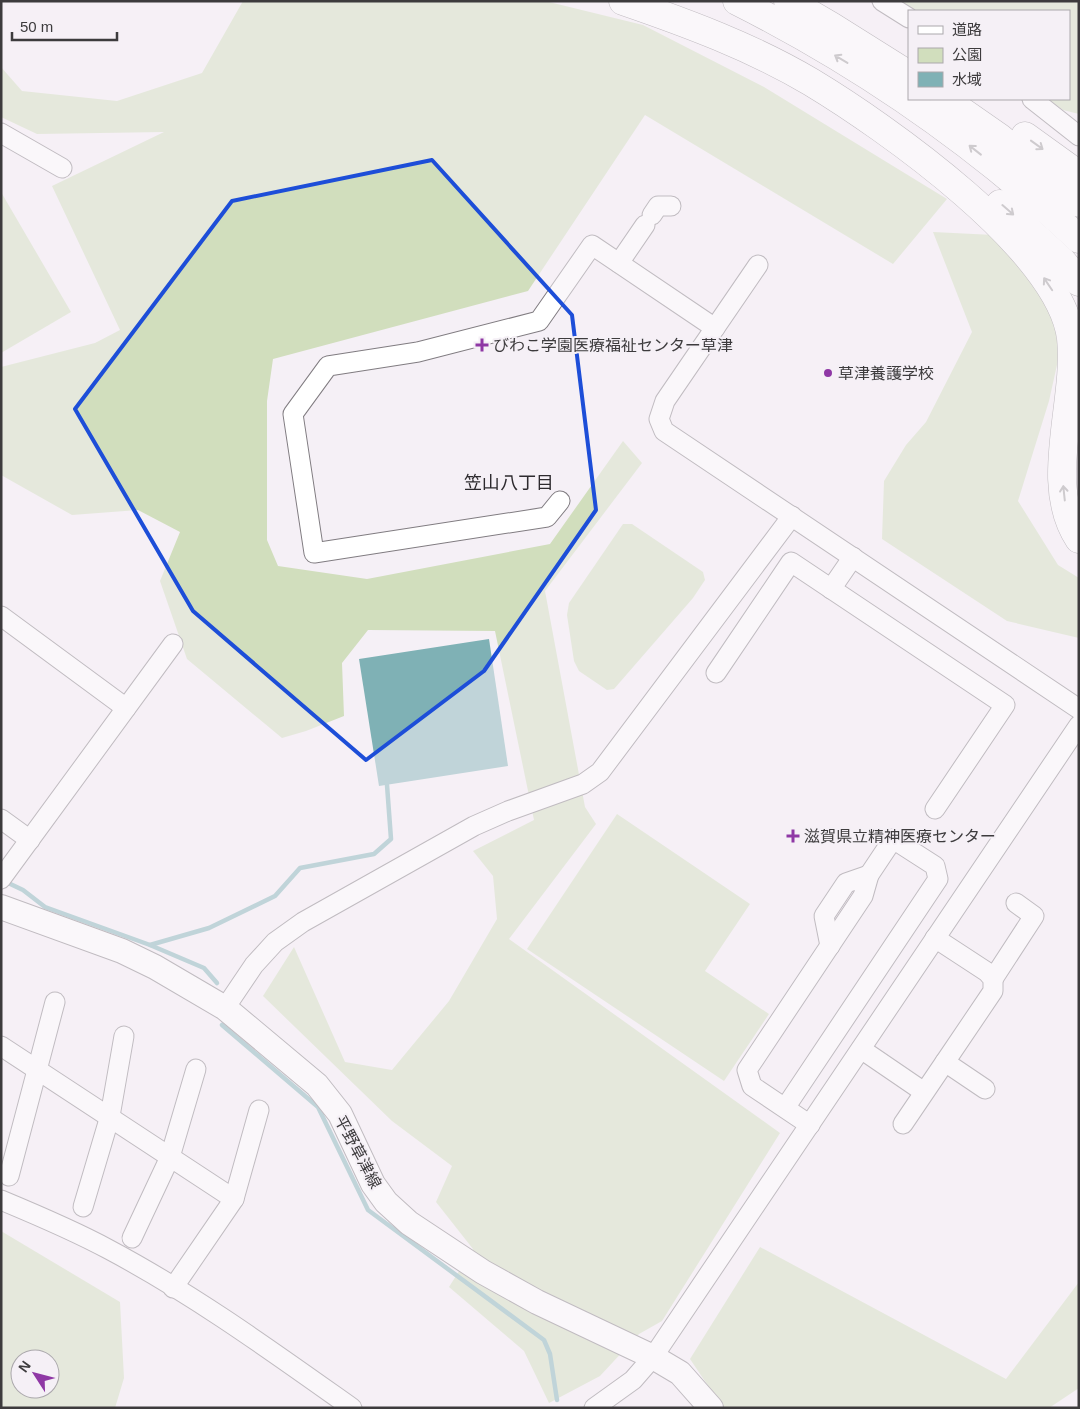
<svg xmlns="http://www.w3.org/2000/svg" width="1080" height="1409" viewBox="0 0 1080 1409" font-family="Arial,'Noto Sans JP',sans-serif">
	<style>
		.green { fill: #d1debd; fill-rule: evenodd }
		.water { fill: #7fb1b5 }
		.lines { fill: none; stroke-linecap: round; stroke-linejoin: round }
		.stream { stroke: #7fb1b5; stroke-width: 4.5 }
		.minor-casing { stroke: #807c81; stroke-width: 21 }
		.major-casing { stroke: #807c81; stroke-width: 26 }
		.highway-casing { stroke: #807c81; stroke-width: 29 }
		.minor { stroke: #fff; stroke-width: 19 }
		.major { stroke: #fff; stroke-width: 24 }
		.highway { stroke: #fff; stroke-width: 28 }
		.oneway { stroke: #9e9d9e }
		.marked { fill: none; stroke: #1d4ed8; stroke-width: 4; stroke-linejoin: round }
		.poi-dot { fill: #8f38a5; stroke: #f5f0f6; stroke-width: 2 }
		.labels { text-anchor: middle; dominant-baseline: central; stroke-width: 4; stroke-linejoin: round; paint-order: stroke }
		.poi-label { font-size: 16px; fill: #3d3b3d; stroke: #f5f0f6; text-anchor: start }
		.street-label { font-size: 16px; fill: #3d3b3d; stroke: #f5f0f6 }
		.neighbourhood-label { font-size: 18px; fill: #2d2a2e; stroke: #f5f0f6 }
	</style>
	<rect width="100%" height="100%" fill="#f5f0f6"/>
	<g class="green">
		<path d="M 243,1 L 545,1 L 643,25 L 764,87 L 947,199 L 893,264 L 645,115 L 528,291 L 273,359 L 267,401 L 267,540 L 278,566 L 367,579 L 550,544 L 623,441 L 642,463 L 545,591 L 585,807 L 596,824 L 509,939 L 780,1133 L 662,1321 L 639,1334 L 600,1376 L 549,1403 L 524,1351 L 449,1287 L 473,1249 L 436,1202 L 452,1166 L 392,1121 L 263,996 L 294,947 L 345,1062 L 392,1070 L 449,1001 L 497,919 L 493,876 L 473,851 L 534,820 L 495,631 L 368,630 L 342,663 L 344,716 L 306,731 L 282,738 L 187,659 L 160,581 L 180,532 L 138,510 L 72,515 L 1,475 L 1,367 L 95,343 L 120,330 L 52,186 L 164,132 L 37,134 L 1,117 L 1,67 L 22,91 L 117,101 L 202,73 Z"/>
		<path d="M 901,1 L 1079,1 L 1079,114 L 1063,110 L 1048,99 L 1069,99 L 1069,11 L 916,11 Z"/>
		<path d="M 1,192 L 71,312 L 1,353 Z"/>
		<path d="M 933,232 L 994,235 L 1053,310 L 1059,356 L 1049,401 L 1018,501 L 1058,565 L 1079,578 L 1079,638 L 1007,621 L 882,539 L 884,481 L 906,445 L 926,422 L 972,332 Z"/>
		<path d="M 623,524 L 632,524 L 703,572 L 705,580 L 693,598 L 614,689 L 607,690 L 579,671 L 574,661 L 567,615 L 569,603 Z"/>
		<path d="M 617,814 L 750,904 L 705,971 L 769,1014 L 724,1081 L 527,949 Z"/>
		<path d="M 1,1231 L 120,1302 L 124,1378 L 115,1408 L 1,1408 ZM 20,1359 L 50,1359 L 50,1389 L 20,1389 Z"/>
		<path d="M 760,1247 L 1006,1379 L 1079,1282 L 1079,1388 L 1049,1408 L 723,1408 L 690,1359 Z"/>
	</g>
	<path class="water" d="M 489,639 L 508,766 L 379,786 L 359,659 Z"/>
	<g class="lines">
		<g class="stream">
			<path d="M 4,881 L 23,890 L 45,907 L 150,945 L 209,928 L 275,896 L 300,868 L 374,854 L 391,839 L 387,785"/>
			<path d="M 150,945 L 204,968 L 217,983"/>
			<path d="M 222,1025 L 318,1107 L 368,1210 L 544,1340 L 550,1354 L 557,1400"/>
		</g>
		<defs>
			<g id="minor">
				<path d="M 882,1 L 909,18"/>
				<path d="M 1032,99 L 1079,136"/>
				<path d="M 1,133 L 62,168"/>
				<path d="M 652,215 L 658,206 L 671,206"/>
				<path d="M 619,263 L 645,225"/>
				<path d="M 758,265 L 665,401 L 659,419 L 664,431 L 1079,709"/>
				<path d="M 560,501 L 547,517 L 314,553 L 293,414 L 328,366 L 418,352 L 539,321 L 592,245 L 715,328"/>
				<path d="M 831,589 L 853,557"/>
				<path d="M 1,616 L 126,708"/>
				<path d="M 716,673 L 791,562 L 1005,705 L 935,809"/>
				<path d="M 1,819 L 30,840"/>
				<path d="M 1,879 L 173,644"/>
				<path d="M 935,938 L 987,972 L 993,979 L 993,991 L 945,1062 L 985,1089"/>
				<path d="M 830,946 L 824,916 L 846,883 L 869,875"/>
				<path d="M 993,979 L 1034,916 L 1016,903"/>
				<path d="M 225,1008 L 254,965 L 275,942 L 303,922 L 474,826 L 508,811 L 583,784 L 600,772 L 792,516"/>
				<path d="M 1,1046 L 234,1199"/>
				<path d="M 861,1049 L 924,1092"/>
				<path d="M 785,1108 L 938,879 L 935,866 L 893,839 L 869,875 L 863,896 L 747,1070 L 752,1086 L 810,1125"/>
				<path d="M 903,1124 L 945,1062"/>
				<path d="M 9,1176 L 55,1002"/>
				<path d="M 1,1200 C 37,1215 73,1230 108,1249 C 193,1294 273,1352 352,1408"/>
				<path d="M 83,1207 L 110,1116 L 124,1036"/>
				<path d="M 132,1238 L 170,1157 L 196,1069"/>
				<path d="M 173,1288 L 234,1199 L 259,1110"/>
				<path d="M 594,1408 L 633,1380 L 653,1357 L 1079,725"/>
			</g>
			<path id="major" d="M 1,907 L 122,951 L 155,967 L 225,1008 L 317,1085 L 340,1114 L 373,1184 L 386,1202 L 409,1223 L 483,1272 L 537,1302 L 653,1357 L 680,1373 L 711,1408"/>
			<g id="highway">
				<path d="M 623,1 C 687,23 752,47 811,82 C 884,126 1060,249 1071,338 C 1078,402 1042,483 1079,539"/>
				<path d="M 737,1 C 862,64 976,143 1079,239"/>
				<path d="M 788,1 L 831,26 L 909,75"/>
				<path d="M 944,99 L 1000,138 L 1079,203"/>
				<path d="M 1025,136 L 1079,175"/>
				<path d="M 1000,204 L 1062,261 L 1079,282"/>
			</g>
		</defs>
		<use href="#minor" class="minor-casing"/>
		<use href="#major" class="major-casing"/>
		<use href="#highway" class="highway-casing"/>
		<use href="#minor" class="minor"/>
		<use href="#major" class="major"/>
		<use href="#highway" class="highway"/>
	</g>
	<defs><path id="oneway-shaft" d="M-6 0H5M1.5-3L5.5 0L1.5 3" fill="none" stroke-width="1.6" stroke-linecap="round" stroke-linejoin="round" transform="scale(1.25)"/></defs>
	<g class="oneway">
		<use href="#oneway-shaft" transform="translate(841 59) rotate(-149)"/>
		<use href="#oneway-shaft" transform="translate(1037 145) rotate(36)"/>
		<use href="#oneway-shaft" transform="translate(975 150) rotate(-142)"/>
		<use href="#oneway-shaft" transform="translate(1008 210) rotate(41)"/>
		<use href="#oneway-shaft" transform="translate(1048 284) rotate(-124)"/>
		<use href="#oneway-shaft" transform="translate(1064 493) rotate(-96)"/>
	</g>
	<path d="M0 0H1080V1409H0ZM 432,160 L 572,315 L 596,510 L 484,671 L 366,760 L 193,611 L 75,409 L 232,201 Z" fill="#f5f0f6" fill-opacity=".55" fill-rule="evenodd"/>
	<path class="marked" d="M 432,160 L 572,315 L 596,510 L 484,671 L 366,760 L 193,611 L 75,409 L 232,201 Z"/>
	<g class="poi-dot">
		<path d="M479.5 337.5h5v5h5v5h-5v5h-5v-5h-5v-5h5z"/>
		<circle cx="828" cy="373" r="5"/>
		<path d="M790.5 828.5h5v5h5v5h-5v5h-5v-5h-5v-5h5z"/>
	</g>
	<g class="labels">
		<g class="poi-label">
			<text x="493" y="345">びわこ学園医療福祉センター草津</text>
			<text x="838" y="373">草津養護学校</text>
			<text x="804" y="836">滋賀県立精神医療センター</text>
		</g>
		<g class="street-label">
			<text transform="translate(358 1152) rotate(62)">平野草津線</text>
		</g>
		<g class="neighbourhood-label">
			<text x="509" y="483">笠山八丁目</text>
		</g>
	</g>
	<rect width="1080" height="1409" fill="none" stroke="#3d3b3d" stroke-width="5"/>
	<rect x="908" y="10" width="162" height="90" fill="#f5f0f6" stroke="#aba8ac"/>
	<rect x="918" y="26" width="25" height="8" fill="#ffffff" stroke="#aba8ac"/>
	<text x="952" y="35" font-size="15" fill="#3d3b3d">道路</text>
	<rect x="918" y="48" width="25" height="15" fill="#d1debd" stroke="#aba8ac"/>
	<text x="952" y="60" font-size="15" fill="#3d3b3d">公園</text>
	<rect x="918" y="72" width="25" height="15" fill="#7fb1b5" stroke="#aba8ac"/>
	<text x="952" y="85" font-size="15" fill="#3d3b3d">水域</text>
	<g transform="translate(35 1374) rotate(306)"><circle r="24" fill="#f5f0f6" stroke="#aba8ac"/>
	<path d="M0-4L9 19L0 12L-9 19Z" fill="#8f38a5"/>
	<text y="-8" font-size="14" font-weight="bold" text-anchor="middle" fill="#3d3b3d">N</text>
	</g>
	<path d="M12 32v8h105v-8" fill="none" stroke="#3d3b3d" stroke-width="2.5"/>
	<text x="20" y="32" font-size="15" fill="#3d3b3d" stroke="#f5f0f6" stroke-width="4" paint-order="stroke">50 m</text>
</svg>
